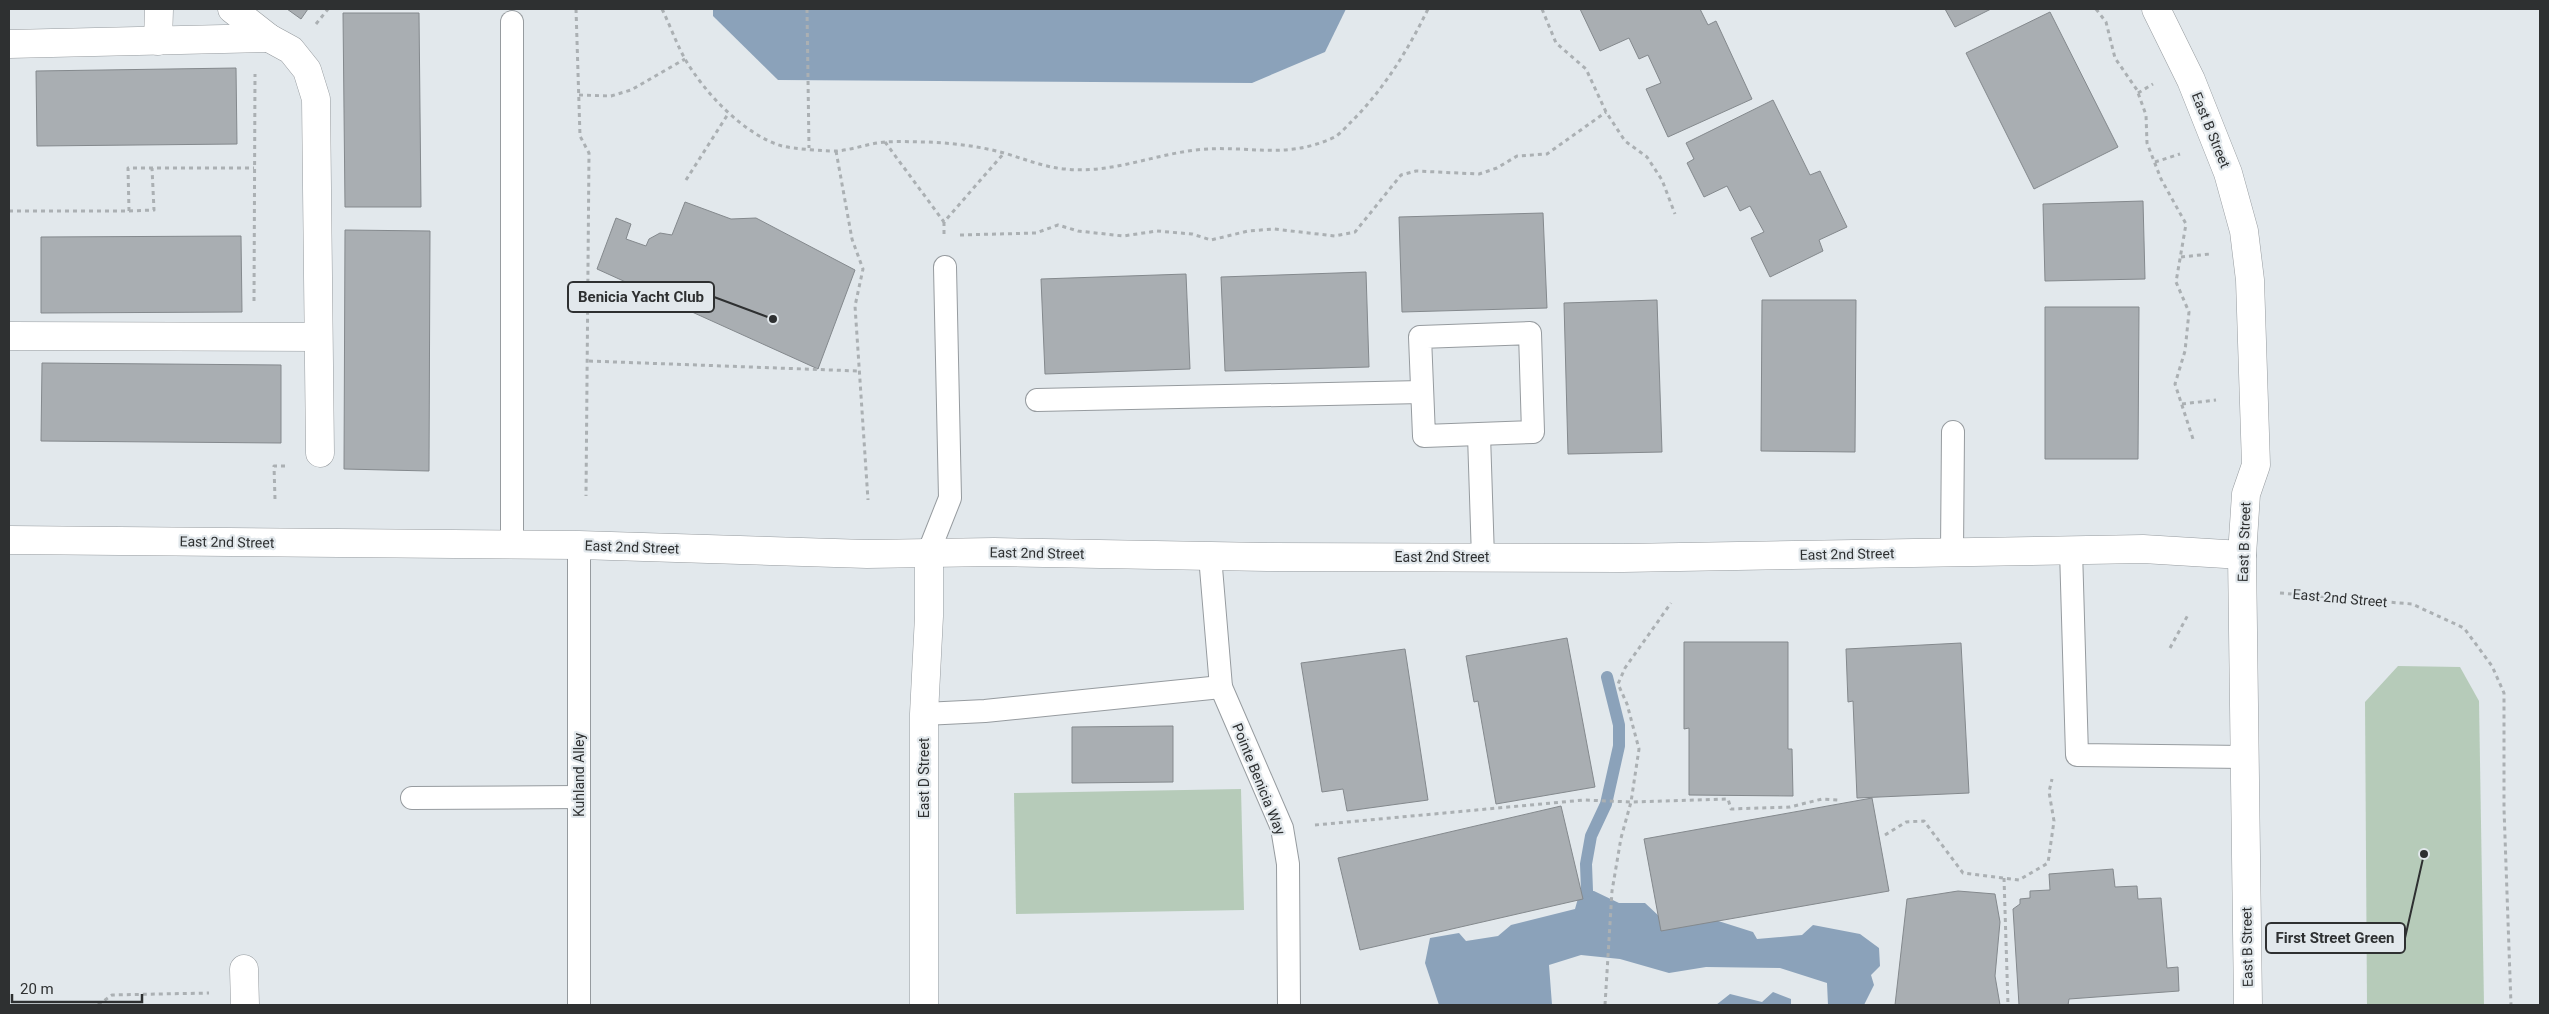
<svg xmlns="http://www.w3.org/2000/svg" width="2549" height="1014" viewBox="0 0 2549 1014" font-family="Roboto,sans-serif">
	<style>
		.green { fill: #b6cbb9 }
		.water { fill: #8ba2ba }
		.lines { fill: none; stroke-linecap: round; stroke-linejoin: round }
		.stream { stroke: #8ba2ba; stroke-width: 12 }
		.building { fill: #a9aeb2; stroke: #84898d }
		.service-casing { stroke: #969b9f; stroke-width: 24 }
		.minor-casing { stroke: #969b9f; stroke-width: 29 }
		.path { stroke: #abb0b3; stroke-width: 3; stroke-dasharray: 4 4; stroke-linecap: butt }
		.service { stroke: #fff; stroke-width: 22 }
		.minor { stroke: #fff; stroke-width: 28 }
		.labels { text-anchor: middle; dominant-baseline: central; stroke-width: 4.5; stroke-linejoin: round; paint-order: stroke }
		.street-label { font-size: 14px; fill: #2e3031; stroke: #e2e8ec }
		.leader { fill: none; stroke: #2e3031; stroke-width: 2 }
		.callout-dot { fill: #2e3031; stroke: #e2e8ec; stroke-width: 2 }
		.callout { fill: #e2e8ec; stroke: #2e3031; stroke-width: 2 }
		.callout-label { font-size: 15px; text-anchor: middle; font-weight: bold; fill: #2e3031 }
	</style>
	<rect width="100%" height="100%" fill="#e2e8ec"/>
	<g class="green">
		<path d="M 2398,666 L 2460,667 L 2479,701 L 2484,1005 L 2367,1005 L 2365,702 Z"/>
		<path d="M 1241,789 L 1244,910 L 1016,914 L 1014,793 Z"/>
	</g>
	<g class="water">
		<path d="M 713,9 L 1346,9 L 1325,52 L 1252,83 L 778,80 L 713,16 Z"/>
		<path d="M 1580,891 L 1594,891 L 1619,903 L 1645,903 L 1660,917 L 1693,913 L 1753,932 L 1757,939 L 1802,935 L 1813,925 L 1860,934 L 1879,948 L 1880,966 L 1871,975 L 1874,985 L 1864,1005 L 1828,1005 L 1827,983 L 1780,968 L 1706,967 L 1669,973 L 1620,959 L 1581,955 L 1549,965 L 1552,1005 L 1439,1005 L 1425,963 L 1430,938 L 1459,933 L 1466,941 L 1498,936 L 1511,925 L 1575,909 Z"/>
		<path d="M 1773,992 L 1791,999 L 1791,1005 L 1716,1005 L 1730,994 L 1762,1002 Z"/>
	</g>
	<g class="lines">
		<path class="stream" d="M 1587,891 L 1586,864 L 1591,836 L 1606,804 L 1619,746 L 1619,725 L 1607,677"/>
	</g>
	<g class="building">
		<path d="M 287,9 L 308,9 L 301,19 Z"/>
		<path d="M 1580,9 L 1700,9 L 1708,25 L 1716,21 L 1752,99 L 1668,137 L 1646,89 L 1661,83 L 1648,55 L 1639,59 L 1629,38 L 1600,51 Z"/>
		<path d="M 1945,9 L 1991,9 L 1955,27 Z"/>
		<path d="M 2050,12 L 2118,147 L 2034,189 L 1966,53 Z"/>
		<path d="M 343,13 L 419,13 L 421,207 L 345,207 Z"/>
		<path d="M 236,68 L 237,144 L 37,146 L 36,71 Z"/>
		<path d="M 1773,100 L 1810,175 L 1820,171 L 1847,227 L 1819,240 L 1823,251 L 1770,277 L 1751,238 L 1764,232 L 1750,206 L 1740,211 L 1727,186 L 1704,197 L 1687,163 L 1694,159 L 1686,143 Z"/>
		<path d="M 2143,201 L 2145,279 L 2045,281 L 2043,204 Z"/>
		<path d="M 685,202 L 731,219 L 756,218 L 855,270 L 818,369 L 597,269 L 616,218 L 631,224 L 626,239 L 646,246 L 649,239 L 660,233 L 672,235 Z"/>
		<path d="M 1543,213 L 1547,308 L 1402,312 L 1399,217 Z"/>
		<path d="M 345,230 L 430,231 L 429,471 L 344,469 Z"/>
		<path d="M 241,236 L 242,312 L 41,313 L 41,237 Z"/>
		<path d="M 1366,272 L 1369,367 L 1225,371 L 1221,277 Z"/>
		<path d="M 1186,274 L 1190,369 L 1045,374 L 1041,279 Z"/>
		<path d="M 1657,300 L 1662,452 L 1568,454 L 1564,303 Z"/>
		<path d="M 1762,300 L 1856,300 L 1855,452 L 1761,451 Z"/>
		<path d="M 2045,307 L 2139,307 L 2138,459 L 2045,459 Z"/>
		<path d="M 42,363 L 281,365 L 281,443 L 41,441 Z"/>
		<path d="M 1567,638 L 1595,787 L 1496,804 L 1478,701 L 1474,702 L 1466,656 Z"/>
		<path d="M 1684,642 L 1788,642 L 1788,749 L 1792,749 L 1793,796 L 1689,795 L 1689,728 L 1684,729 Z"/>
		<path d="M 1961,643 L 1969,793 L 1857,798 L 1853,701 L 1848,702 L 1846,649 Z"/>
		<path d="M 1405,649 L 1428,800 L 1347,811 L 1343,789 L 1322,792 L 1301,663 Z"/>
		<path d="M 1173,726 L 1173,782 L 1072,783 L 1072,727 Z"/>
		<path d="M 1872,798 L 1889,891 L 1661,931 L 1644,839 Z"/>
		<path d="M 1561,806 L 1583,899 L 1360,950 L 1338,858 Z"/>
		<path d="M 2113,869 L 2115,887 L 2137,886 L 2138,899 L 2161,898 L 2167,968 L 2178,967 L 2179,991 L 2069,999 L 2068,1005 L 2019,1005 L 2013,909 L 2020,904 L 2020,899 L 2030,898 L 2030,891 L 2050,890 L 2049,874 Z"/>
		<path d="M 1958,891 L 1995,894 L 2000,922 L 1995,976 L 2000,1005 L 1895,1005 L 1907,899 Z"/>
	</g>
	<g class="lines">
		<defs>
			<g id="service">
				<path d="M 1530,333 L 1533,432 L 1424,436 L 1420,337 Z"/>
				<path d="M 1037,400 L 1422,392"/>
				<path d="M 1479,435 L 1483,558"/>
				<path d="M 512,545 L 512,22"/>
				<path d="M 579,545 L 579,1005"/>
				<path d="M 2071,550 L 2077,755 L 2245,757"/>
				<path d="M 929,551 L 950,498 L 945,267"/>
				<path d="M 1952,552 L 1953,432"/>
				<path d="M 1210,556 L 1221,687 L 1282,828 L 1288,864 L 1289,1005"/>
				<path d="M 924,714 L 985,711 L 1221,687"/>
				<path d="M 412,798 L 579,797"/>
			</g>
			<g id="minor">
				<path d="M 232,9 L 269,38 L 291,50 L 307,70 L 316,99 L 320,453"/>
				<path d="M 2156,9 L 2191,80 L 2228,173 L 2244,231 L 2250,280 L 2256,465 L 2246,494 L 2242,555 L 2248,1005"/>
				<path d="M 158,41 L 159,9"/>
				<path d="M 9,44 L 269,38"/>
				<path d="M 9,336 L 318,337"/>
				<path d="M 9,540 L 579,545 L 867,554 L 994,552 L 1267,557 L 1623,558 L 2143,549 L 2242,555"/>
				<path d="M 244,969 L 245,1005"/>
				<path d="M 924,1005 L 924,714 L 929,616 L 929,551"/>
			</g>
		</defs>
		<use href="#service" class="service-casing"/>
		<use href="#minor" class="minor-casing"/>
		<g class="path">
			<path d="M 576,9 L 580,136 L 589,153 L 586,496"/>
			<path d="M 662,9 C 670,25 676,43 685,59 C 704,92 744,135 782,146 C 795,149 823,151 836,151 C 853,150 869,143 886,142 C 899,141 913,142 927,142 C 952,143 979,146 1004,153 C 1025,159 1043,167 1065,169 C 1110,174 1152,155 1196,150 C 1248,144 1283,161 1335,137 C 1341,133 1347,126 1352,121 C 1384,89 1408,50 1428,9"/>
			<path d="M 807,9 L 809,148"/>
			<path d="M 1542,9 L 1556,43 L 1586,69 L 1606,112 L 1625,141 L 1647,157 L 1662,180 L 1675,214"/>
			<path d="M 2096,9 L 2106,22 L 2115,58 L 2137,90 L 2146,115 L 2147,143 L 2161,179 L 2186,224 L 2176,282 L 2189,312 L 2185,351 L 2175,384 L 2193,439"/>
			<path d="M 316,24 L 328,9"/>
			<path d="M 2138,93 L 2153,84"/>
			<path d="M 579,95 L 611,96 L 631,90 L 685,59"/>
			<path d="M 885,142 L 944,222 L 1004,153"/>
			<path d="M 836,151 L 852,239 L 863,269 L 855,306 L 868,500"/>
			<path d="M 2155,162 L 2180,154"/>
			<path d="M 686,180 L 728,114"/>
			<path d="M 9,211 L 129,211 L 128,168 L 254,168"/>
			<path d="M 129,211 L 154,210 L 152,168"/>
			<path d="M 944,222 L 944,234"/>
			<path d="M 960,235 L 1036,233 L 1058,225 L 1078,231 L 1123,236 L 1157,231 L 1192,234 L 1211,240 L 1248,231 L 1274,229 L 1335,236 L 1355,232 L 1401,175 L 1416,171 L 1479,174 L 1497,168 L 1517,156 L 1547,154 L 1606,112"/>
			<path d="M 2181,257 L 2210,254"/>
			<path d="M 254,301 L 255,74"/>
			<path d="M 589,361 L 858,371"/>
			<path d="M 2182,404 L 2216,400"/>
			<path d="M 275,499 L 274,466 L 285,466"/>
			<path d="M 2280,593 L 2412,604 L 2464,628 L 2492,666 L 2504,693 L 2504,809 L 2511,1005"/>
			<path d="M 2170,648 L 2189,613"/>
			<path d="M 1315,825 L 1584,800 L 1631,802 L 1728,799 L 1731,809 L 1790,807 L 1822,799 L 1839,800"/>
			<path d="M 1885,835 L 1906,822 L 1924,821 L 1963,873 L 2019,880 L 2048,863 L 2054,821 L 2049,792 L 2052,779"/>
			<path d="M 2004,878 L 2008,1005"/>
			<path d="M 98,1005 L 112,995 L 209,993"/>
			<path d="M 1605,1005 L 1612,891 L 1621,838 L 1631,802 L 1639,749 L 1627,704 L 1618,684 L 1625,668 L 1671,603"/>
		</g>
		<use href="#service" class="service"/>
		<use href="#minor" class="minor"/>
	</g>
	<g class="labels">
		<g class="street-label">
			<text transform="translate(2211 130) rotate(68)">East B Street</text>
			<text transform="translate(227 542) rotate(1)">East 2nd Street</text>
			<text transform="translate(2244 542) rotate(-88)">East B Street</text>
			<text transform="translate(632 547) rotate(2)">East 2nd Street</text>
			<text transform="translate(1037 553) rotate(1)">East 2nd Street</text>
			<text transform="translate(1847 554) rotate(-1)">East 2nd Street</text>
			<text x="1442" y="557">East 2nd Street</text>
			<text transform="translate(2340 598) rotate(5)">East 2nd Street</text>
			<text transform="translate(579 775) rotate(-90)">Kuhland Alley</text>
			<text transform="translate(924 778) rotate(-90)">East D Street</text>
			<text transform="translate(1259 779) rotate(68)">Pointe Benicia Way</text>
			<text transform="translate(2247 947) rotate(-91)">East B Street</text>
		</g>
	</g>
	<path class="leader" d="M773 319L714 297M2424 854L2405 938"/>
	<g class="callout-dot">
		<circle cx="773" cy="319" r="5"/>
		<circle cx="2424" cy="854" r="5"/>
	</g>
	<g class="callout">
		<rect x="568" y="282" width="146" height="30" rx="5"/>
		<rect x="2266" y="923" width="139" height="30" rx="5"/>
	</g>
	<g class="callout-label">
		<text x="641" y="302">Benicia Yacht Club</text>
		<text x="2335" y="943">First Street Green</text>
	</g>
	<rect width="2549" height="1014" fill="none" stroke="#2e3031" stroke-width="20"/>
	<path d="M12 994v8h130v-8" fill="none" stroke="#2e3031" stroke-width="2.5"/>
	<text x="20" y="994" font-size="15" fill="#2e3031" stroke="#e2e8ec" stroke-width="4" paint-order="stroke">20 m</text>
</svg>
